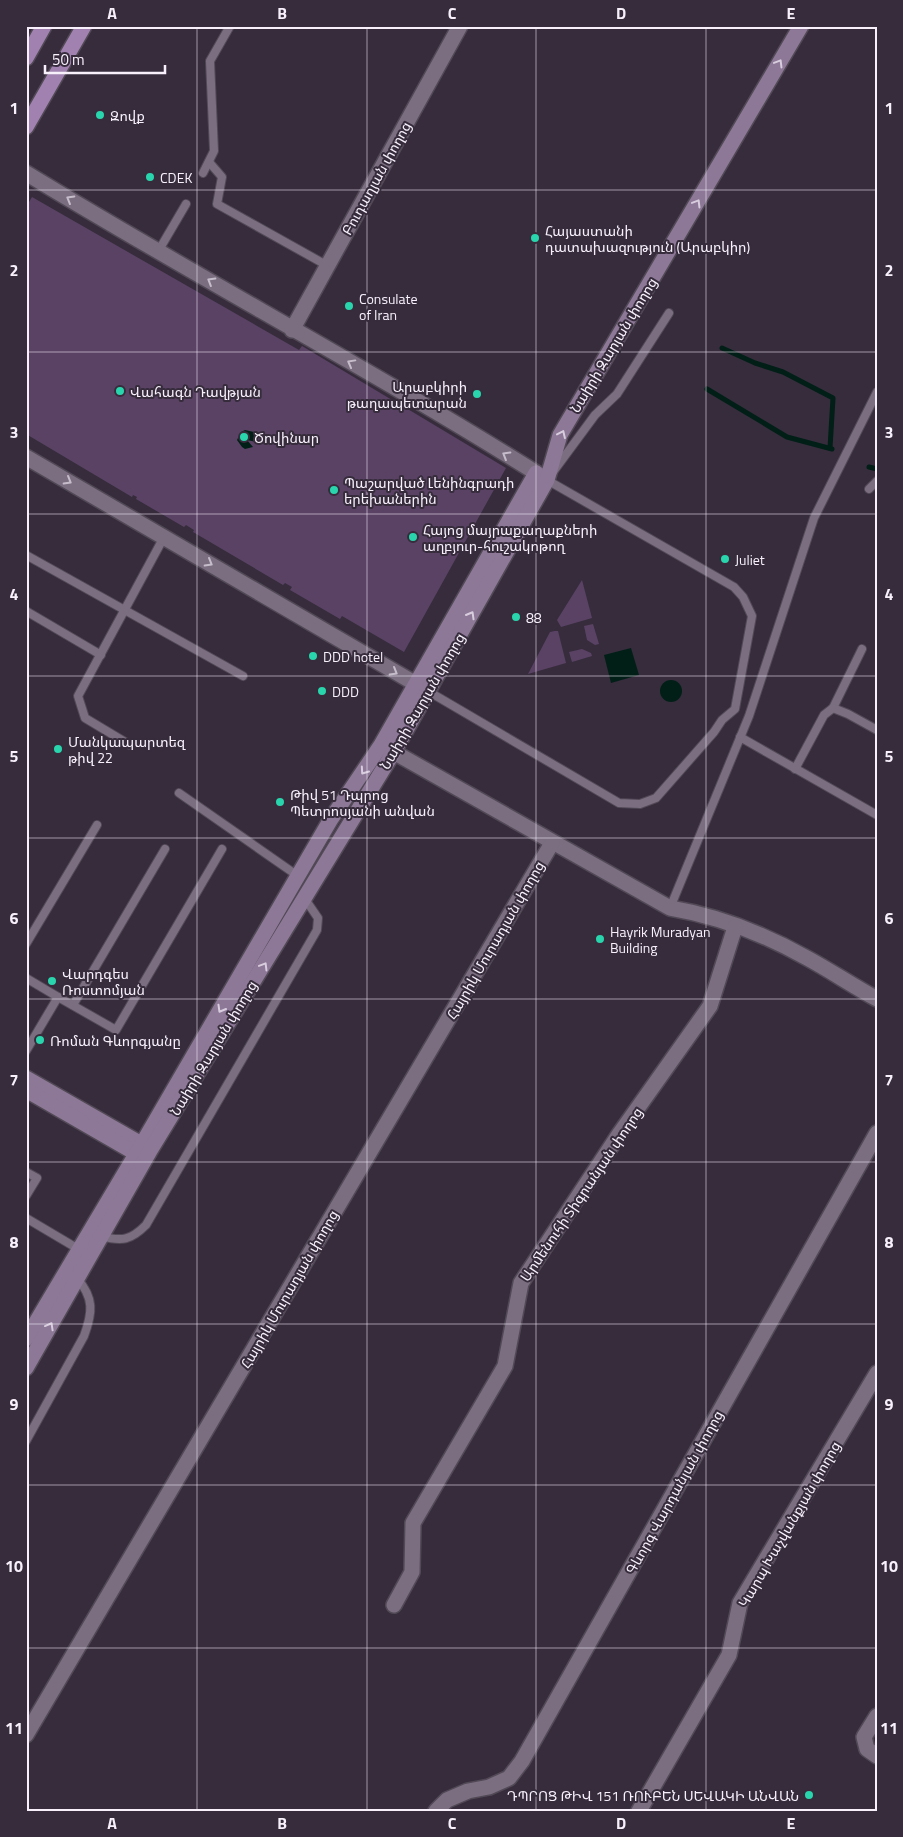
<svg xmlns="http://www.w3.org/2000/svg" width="903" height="1837" viewBox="0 0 903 1837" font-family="'Titillium Web','Noto Sans Armenian',sans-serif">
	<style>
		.green { fill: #5a4265 }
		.water { fill: #021f17 }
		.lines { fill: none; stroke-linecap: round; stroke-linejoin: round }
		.stream { stroke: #021f17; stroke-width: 5 }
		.lane-casing { stroke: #524956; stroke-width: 10 }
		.street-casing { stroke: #524956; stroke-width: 18 }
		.secondary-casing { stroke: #524956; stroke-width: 18 }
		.primary-casing { stroke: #524956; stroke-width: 18 }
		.lane { stroke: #7a6e80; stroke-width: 8 }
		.street { stroke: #7a6e80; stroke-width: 15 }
		.secondary { stroke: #8d7897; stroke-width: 15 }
		.primary { stroke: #a081af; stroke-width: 15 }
		.oneway { stroke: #d8cdde }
		.oneway2 { stroke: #c6bdca }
		.grid { fill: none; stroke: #f8f1fc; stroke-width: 1; stroke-opacity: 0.55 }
		.poi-dot { fill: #29d5ad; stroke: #362c3c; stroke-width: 2 }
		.labels { text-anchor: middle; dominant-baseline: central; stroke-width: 4; stroke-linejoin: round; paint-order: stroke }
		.poi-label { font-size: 14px; fill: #f8f1fc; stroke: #362c3c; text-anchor: start }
		.street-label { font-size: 14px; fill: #f8f1fc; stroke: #362c3c }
		.neatline { fill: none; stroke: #f8f1fc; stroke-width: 2 }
		.grid-label { font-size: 16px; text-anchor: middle; font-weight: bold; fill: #f8f1fc }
	</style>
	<rect width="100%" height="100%" fill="#362c3c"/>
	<g class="green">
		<path d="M 32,197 L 299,350 L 302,346 L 392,400 L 391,402 L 400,407 L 401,405 L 506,468 L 404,652 L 342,616 L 340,619 L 290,590 L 292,587 L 285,583 L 283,585 L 193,532 L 194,530 L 186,525 L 184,527 L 136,499 L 137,497 L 133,495 L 132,497 L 26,434 L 26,207 Z"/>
		<path d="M 582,580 L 592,618 L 561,627 L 557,620 Z"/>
		<path d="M 593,624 L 599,644 L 595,645 L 587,640 L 584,626 Z"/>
		<path d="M 555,631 L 558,631 L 566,663 L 528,674 L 550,632 Z"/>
		<path d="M 582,649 L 591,653 L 592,656 L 572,662 L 569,652 Z"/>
	</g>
	<g class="water">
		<path d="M 245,430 L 254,432 L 256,442 L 247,440 L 253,447 L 245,449 L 242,447 L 237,440 L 241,432 Z"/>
		<path d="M 631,648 L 639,675 L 611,683 L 604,655 Z"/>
		<circle cx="671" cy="691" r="11"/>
	</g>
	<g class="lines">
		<g class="stream">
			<path d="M 722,348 L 755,363 L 783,372 L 833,398 L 830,448"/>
			<path d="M 707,389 L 787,437 L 832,449"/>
			<path d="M 869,467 L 877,469"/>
		</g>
		<defs>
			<g id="lane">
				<path d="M 209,162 L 222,177 L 217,204 L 328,266"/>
				<path d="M 203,173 L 214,151 L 210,61 L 230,26"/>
				<path d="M 159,250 L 186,204"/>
				<path d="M 869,489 L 877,481"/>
				<path d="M 26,555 L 243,676"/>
				<path d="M 26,611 L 101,655"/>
				<path d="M 426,690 L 619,803 L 640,804 L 656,798 L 714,732 L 722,720 L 735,709 L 752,616 L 743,597 L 734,587 L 547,480 L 595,415 L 617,394 L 669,313"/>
				<path d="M 833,708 L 862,649"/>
				<path d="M 740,737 L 877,815"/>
				<path d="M 130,745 L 85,718 L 78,696 L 164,537"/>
				<path d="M 795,769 L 824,715 L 833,708 L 848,714 L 877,730"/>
				<path d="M 179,793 L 298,876"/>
				<path d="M 670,908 L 749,716 L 814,518 L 877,392"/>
				<path d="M 26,944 L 97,825"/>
				<path d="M 26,978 L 58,997"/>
				<path d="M 73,1005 L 165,849"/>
				<path d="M 26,1051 L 58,997 L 116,1030 L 222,849"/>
				<path d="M 26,1172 L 37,1178 L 26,1196"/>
				<path d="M 26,1218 L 80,1250"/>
				<path d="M 101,1236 C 122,1242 131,1240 146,1225 L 317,930 L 318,918 L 305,899"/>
				<path d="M 26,1441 L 84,1336 C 93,1312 94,1298 77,1278"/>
			</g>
			<g id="street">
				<path d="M 26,173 C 198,278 376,372 546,479"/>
				<path d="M 292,330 L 460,26"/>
				<path d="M 26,457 L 416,684"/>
				<path d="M 383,746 L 670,908 C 718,916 764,934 807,958 C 831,971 853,986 877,999"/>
				<path d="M 394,1605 L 412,1572 L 413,1523 L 505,1366 L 521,1283 L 620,1133 L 710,1006 L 735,927"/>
				<path d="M 877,1716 L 864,1737 L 867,1749 L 877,1756"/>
				<path d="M 26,1735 L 552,843"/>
				<path d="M 436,1811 L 447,1800 L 468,1791 L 489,1787 L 509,1778 L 522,1761 L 877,1133"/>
				<path d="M 639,1811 L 729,1655 L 740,1603 L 877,1373"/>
			</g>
			<g id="secondary">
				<path d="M 26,1078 L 150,1149"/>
				<path d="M 26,1090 L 144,1158"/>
				<path d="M 26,1339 L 142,1144 L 331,819 L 381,745 L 536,473"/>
				<path d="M 26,1368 L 151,1149 L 393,753 L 547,480 L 560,435 L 801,26"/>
			</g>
			<g id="primary">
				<path d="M 26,58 L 44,26"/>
				<path d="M 26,127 L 84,26"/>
			</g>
		</defs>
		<use href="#lane" class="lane-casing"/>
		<use href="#street" class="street-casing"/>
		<use href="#secondary" class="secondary-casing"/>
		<use href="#primary" class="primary-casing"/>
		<use href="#lane" class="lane"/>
		<use href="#street" class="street"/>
		<use href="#secondary" class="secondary"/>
		<use href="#primary" class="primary"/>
	</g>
	<defs><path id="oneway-chevron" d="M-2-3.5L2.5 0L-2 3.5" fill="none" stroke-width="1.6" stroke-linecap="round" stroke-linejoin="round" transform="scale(1.25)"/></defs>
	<g class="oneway">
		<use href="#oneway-chevron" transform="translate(779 63) rotate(-59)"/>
		<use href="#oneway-chevron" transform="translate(697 203) rotate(-59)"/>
		<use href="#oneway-chevron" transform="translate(562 434) rotate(-65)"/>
		<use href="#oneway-chevron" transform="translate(471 615) rotate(-60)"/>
		<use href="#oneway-chevron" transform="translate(364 771) rotate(125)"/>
		<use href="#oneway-chevron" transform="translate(264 966) rotate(-59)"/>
		<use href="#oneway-chevron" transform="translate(221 1009) rotate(120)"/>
		<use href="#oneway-chevron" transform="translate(50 1326) rotate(-61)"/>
	</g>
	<g class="oneway2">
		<use href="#oneway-chevron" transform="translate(70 199) rotate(-150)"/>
		<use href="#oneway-chevron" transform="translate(211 281) rotate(-149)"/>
		<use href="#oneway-chevron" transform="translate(351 363) rotate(-151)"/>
		<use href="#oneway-chevron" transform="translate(506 455) rotate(-149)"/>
		<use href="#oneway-chevron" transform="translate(68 481) rotate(30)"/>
		<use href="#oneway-chevron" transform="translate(209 563) rotate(30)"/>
		<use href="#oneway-chevron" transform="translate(394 672) rotate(30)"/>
	</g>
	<path class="grid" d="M 197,26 L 197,1811M 367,26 L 367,1811M 536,26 L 536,1811M 706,26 L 706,1811M 26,190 L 877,190M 26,352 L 877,352M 26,514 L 877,514M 26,676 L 877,676M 26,838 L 877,838M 26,999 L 877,999M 26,1162 L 877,1162M 26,1324 L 877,1324M 26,1485 L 877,1485M 26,1648 L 877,1648"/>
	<g class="poi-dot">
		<circle cx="100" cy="115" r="5"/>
		<circle cx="150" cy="177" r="5"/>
		<circle cx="535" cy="238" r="5"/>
		<circle cx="349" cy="306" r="5"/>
		<circle cx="120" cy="391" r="5"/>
		<circle cx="477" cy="394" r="5"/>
		<circle cx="244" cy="437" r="5"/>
		<circle cx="334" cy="490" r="5"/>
		<circle cx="413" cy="537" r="5"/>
		<circle cx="725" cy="559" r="5"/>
		<circle cx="516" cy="617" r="5"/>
		<circle cx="313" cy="656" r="5"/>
		<circle cx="322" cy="691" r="5"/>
		<circle cx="58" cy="749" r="5"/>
		<circle cx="280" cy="802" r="5"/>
		<circle cx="600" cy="939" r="5"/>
		<circle cx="52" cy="981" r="5"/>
		<circle cx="40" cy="1040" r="5"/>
		<circle cx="809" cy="1795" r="5"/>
	</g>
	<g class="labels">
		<g class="poi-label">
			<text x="110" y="115">Զովք</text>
			<text x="160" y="177">CDEK</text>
			<text x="545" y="230">Հայաստանի<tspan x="545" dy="16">դատախազություն (Արաբկիր)</tspan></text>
			<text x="359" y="298">Consulate<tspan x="359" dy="16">of Iran</tspan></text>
			<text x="467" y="386" text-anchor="end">Արաբկիրի<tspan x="467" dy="16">թաղապետարան</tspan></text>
			<text x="130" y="391">Վահագն Դավթյան</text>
			<text x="254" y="437">Ծովինար</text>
			<text x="344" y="482">Պաշարված Լենինգրադի<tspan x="344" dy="16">երեխաներին</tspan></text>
			<text x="423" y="529">Հայոց մայրաքաղաքների<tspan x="423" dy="16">աղբյուր-հուշակոթող</tspan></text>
			<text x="735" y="559">Juliet</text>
			<text x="526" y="617">88</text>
			<text x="323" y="656">DDD hotel</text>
			<text x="332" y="691">DDD</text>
			<text x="68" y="741">Մանկապարտեզ<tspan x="68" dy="16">թիվ 22</tspan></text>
			<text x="290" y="794">Թիվ 51 Դպրոց<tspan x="290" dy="16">Պետրոսյանի անվան</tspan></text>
			<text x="610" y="931">Hayrik Muradyan<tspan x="610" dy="16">Building</tspan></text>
			<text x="62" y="973">Վարդգես<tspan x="62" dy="16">Ռոստոմյան</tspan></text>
			<text x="50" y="1040">Ռոման Գևորգյանը</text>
			<text x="799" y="1795" text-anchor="end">ԴՊՐՈՑ ԹԻՎ 151 ՌՈՒԲԵՆ ՍԵՎԱԿԻ ԱՆՎԱՆ</text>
		</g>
		<g class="street-label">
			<text transform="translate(376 178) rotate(-61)">Բուդաղյան փողոց</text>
			<text transform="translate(613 345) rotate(-59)">Նաիրի Զարյան փողոց</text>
			<text transform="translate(422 701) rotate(-60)">Նաիրի Զարյան փողոց</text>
			<text transform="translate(495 940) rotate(-60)">Հայրիկ Մուրադյան փողոց</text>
			<text transform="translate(213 1048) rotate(-59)">Նաիրի Զարյան փողոց</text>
			<text transform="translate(581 1194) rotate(-56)">Արմենուհի Տիգրանյան փողոց</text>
			<text transform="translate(289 1289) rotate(-60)">Հայրիկ Մուրադյան փողոց</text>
			<text transform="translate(674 1492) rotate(-61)">Գևորգ Վարդանյան փողոց</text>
			<text transform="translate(789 1524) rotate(-60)">Կարպ Խաչվանքյան փողոց</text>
		</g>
	</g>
	<rect width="903" height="1837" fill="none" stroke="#362c3c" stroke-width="55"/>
	<path d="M45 65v8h120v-8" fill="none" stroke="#f8f1fc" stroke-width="2.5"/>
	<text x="52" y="65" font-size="15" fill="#f8f1fc" stroke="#362c3c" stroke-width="4" paint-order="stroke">50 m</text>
	<rect x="28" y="28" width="848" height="1782" class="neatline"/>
	<g class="grid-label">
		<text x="112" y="19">A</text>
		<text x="282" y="19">B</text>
		<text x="452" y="19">C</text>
		<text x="621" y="19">D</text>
		<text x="791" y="19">E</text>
		<text x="14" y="114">1</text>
		<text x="889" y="114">1</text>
		<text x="14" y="276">2</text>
		<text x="889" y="276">2</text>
		<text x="14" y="438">3</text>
		<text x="889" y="438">3</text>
		<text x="14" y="600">4</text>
		<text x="889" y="600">4</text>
		<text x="14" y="762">5</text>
		<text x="889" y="762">5</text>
		<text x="14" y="924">6</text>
		<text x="889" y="924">6</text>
		<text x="14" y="1086">7</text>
		<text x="889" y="1086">7</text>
		<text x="14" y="1248">8</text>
		<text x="889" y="1248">8</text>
		<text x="14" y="1410">9</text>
		<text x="889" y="1410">9</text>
		<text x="14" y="1572">10</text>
		<text x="889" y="1572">10</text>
		<text x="14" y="1734">11</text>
		<text x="889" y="1734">11</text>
		<text x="112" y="1829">A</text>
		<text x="282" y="1829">B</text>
		<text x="452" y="1829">C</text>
		<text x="621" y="1829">D</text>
		<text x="791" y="1829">E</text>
	</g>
</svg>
